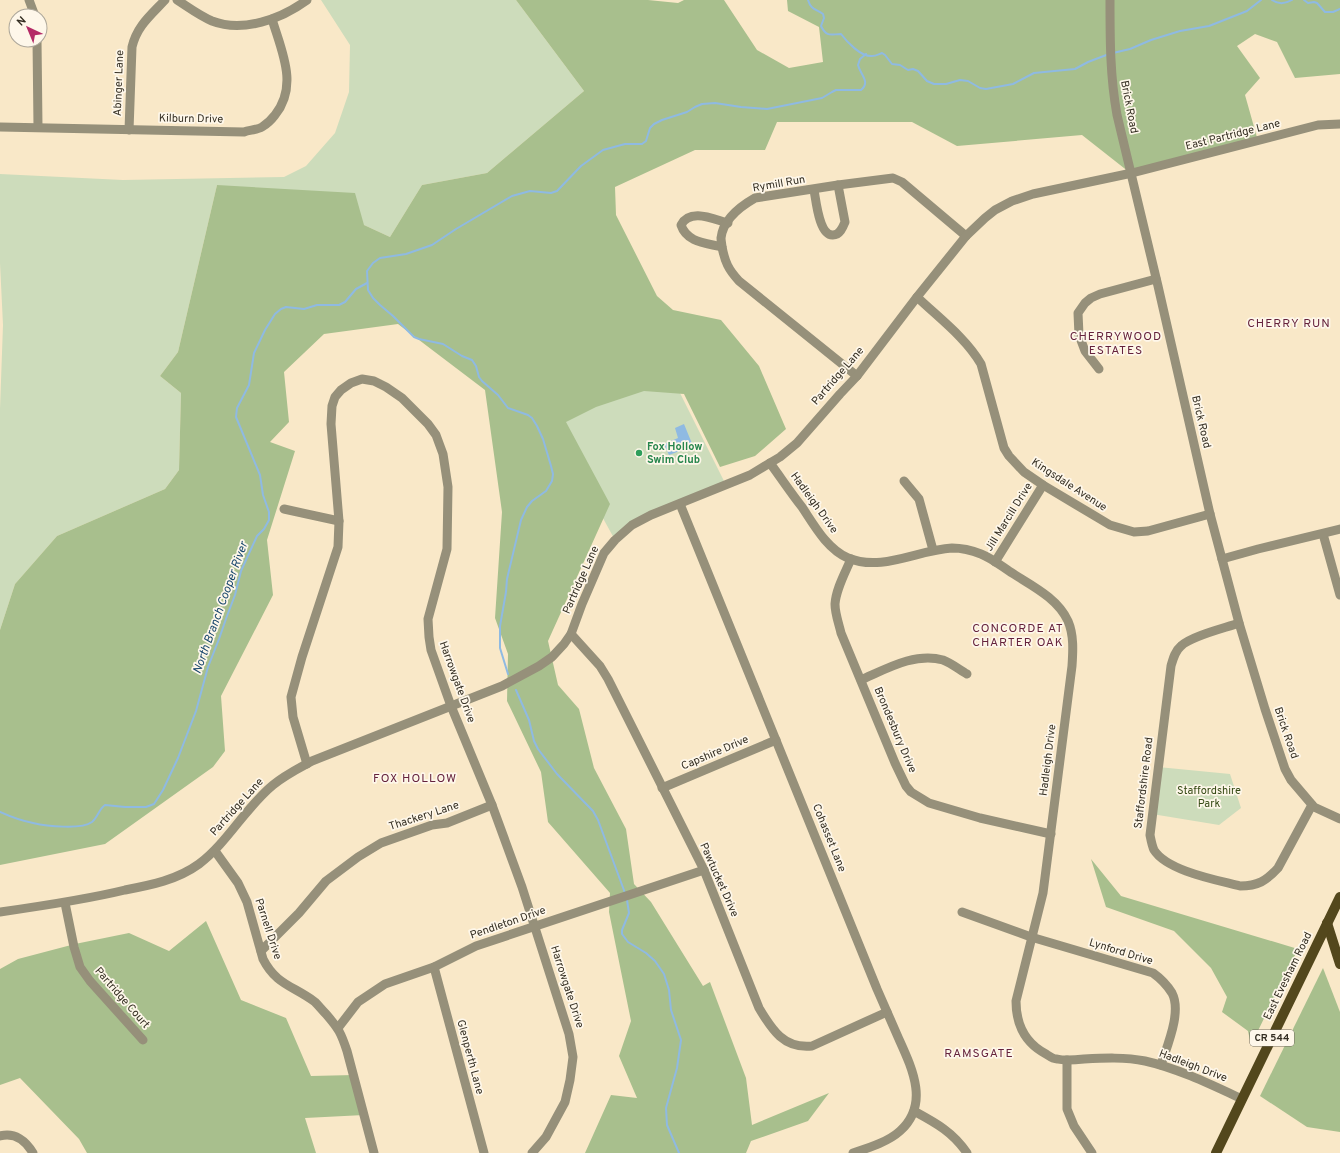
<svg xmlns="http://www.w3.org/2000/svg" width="1340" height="1153" viewBox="0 0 1340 1153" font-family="Overpass,sans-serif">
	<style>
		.green { fill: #cddcbb }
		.forest { fill: #a8bf8d }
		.water { fill: #8fbae2 }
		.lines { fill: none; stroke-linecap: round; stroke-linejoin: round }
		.stream { stroke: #8fbae2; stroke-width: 2 }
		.minor { stroke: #96907a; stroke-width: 9 }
		.major { stroke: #53471c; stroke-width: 10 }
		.leisure-dot { fill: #2e9e5b; stroke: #fef7ea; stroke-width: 1.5 }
		.labels { text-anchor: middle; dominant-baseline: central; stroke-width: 3.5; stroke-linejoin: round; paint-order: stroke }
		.shield { fill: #fef7ea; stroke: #716a5e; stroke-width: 1 }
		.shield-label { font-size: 10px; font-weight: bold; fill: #342e22 }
		.street-label { font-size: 11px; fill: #342e22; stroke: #fef7ea }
		.leisure-label { font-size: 11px; font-weight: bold; fill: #27864d; stroke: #fef7ea; text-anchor: start }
		.park-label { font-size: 11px; fill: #354a14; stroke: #fef7ea }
		.neighbourhood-label { font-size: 12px; letter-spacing: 1px; fill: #65223c; stroke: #fef7ea }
		.water-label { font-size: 12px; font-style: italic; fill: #16456c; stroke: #fef7ea }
	</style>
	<rect width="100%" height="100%" fill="#f9e8c8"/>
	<g class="green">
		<path d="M 321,0 L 516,0 L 584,91 L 487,173 L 422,185 L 390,237 L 364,225 L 217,185 L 178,352 L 160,376 L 181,393 L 179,470 L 165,489 L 57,536 L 15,584 L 0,630 L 0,409 L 3,325 L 0,263 L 0,174 L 123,180 L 284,177 L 306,166 L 335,133 L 349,92 L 350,45 Z"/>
		<path d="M 673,379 L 726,485 L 651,515 L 615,540 L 550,422 Z"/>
		<path d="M 1158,767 L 1230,774 L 1241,808 L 1219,825 L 1152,814 Z"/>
	</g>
	<g class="forest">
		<path d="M 516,0 L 648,0 L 678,3 L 684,0 L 724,0 L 757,50 L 789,68 L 823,62 L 819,27 L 788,11 L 787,0 L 1340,0 L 1340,74 L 1295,78 L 1277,42 L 1255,34 L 1237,46 L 1260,78 L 1245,95 L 1258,141 L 1129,172 L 1082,135 L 957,146 L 912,122 L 777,122 L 765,150 L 695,150 L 615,187 L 616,215 L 657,296 L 673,310 L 721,320 L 759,366 L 786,429 L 755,456 L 720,467 L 684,394 L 644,391 L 596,407 L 566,422 L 610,504 L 548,641 L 558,685 L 579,709 L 594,768 L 626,829 L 634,884 L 651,902 L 703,986 L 710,982 L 746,1078 L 752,1125 L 829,1093 L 808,1121 L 751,1141 L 746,1153 L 585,1153 L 611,1095 L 637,1098 L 619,1056 L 631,1021 L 609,912 L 610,893 L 548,822 L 541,772 L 507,701 L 508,654 L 495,618 L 502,512 L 485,390 L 398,324 L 324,334 L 284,372 L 289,422 L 270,442 L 295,451 L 267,540 L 273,595 L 221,696 L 225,751 L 213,767 L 105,844 L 0,865 L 0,630 L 15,584 L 57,536 L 165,489 L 179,470 L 181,393 L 160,376 L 178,352 L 217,185 L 355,193 L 364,225 L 390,237 L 422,185 L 487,173 L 584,91 Z"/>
		<path d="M 1091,859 L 1121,896 L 1298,949 L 1251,1045 L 1248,1031 L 1222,1012 L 1227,997 L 1211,968 L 1174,931 L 1106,907 Z"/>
		<path d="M 206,921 L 241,1000 L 286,1018 L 311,1076 L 354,1075 L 364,1115 L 305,1118 L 316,1153 L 87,1153 L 79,1139 L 20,1078 L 0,1085 L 0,969 L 18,959 L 75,944 L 129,933 L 169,951 Z"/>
		<path d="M 1323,968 L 1340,1012 L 1340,1132 L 1307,1127 L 1260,1096 Z"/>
	</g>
	<path class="water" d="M 684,424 L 693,446 L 669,455 L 664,444 L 678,438 L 675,428 Z"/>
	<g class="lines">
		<g class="stream">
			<path d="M 808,0 C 811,10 816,9 823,14 L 824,18 L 821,26 C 827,38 831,34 841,34 C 847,42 861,57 872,56 C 876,56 879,54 882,53 L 885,55 L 892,64 L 900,65 L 908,70 L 913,69 L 918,71 L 927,81 L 934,84 L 946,84 L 960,80 L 968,81 L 980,88 L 986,89 L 1013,84 L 1034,73 L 1075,69 L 1088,62 L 1109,54"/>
			<path d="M 1272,0 C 1279,5 1285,4 1292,0"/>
			<path d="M 1304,0 L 1308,3 L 1314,2 L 1317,3 L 1325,12 L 1333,12 L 1340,9"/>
			<path d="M 1113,53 L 1130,49 L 1151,40 L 1180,31 L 1209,26 L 1247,11 L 1261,0"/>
			<path d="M 508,674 L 500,648 L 500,626 L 506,592 L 507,579 L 521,520 L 527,507 L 532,501 L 546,491 L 552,481 L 553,474 L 551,466 L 543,439 L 537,426 L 532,418 L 528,415 L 508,408 L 498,395 L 482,381 L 479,377 L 476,366 L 472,360 L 462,356 L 443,344 L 419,339 L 414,337 L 393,316 L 380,305 L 373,298 L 368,290 L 367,271 L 373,263 L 380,258 L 406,254 L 432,245 L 456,229 L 512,196 L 530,191 L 551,193 L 557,191 L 581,166 L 603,150 L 625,144 L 642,144 L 646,141 L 650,128 L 654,124 L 662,120 L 687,112 L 695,107 L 702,104 L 715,103 L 741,107 L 767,109 L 822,98 L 832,92 L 836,90 L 861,90 C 871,82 860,74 858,65 L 860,59 L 866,54"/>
			<path d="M 516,690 L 529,720 L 534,741 L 538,749 L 557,774 L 593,811 L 598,820 L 625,893"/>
			<path d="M 0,812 C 11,817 22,821 33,823 C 46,826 81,830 92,822 C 98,817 99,809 105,805 L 125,807 L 146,807 L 154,804 L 163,790 L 178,758 L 196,711 L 208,667 L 219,639 L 227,616 L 235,595 L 241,571 L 257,536 L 264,529 L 269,520 L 269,512 L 263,495 L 260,475 L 236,417 L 237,408 L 249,385 L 254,353 L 265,330 L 275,314 L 281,309 L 286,307 L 304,309 L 317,305 L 339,305 L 345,302 L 356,289 L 367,283"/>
			<path d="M 627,900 L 629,913 L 622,930 L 622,934 L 628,942 L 646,953 L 655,961 L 664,974 L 669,990 L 671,1010 L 681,1040 L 677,1068 L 666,1108 L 667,1125 L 679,1153"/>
		</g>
		<g class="minor">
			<path d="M 29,0 L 35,16"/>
			<path d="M 177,0 C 188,7 200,16 212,21 C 243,33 281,19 307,0"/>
			<path d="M 1110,0 C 1110,40 1110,76 1117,115 L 1158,286 L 1210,514 L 1239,623 L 1265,709 L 1285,769 L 1291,780 L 1314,807 L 1340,819"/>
			<path d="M 37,40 L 38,127"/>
			<path d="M 0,127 L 244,132 C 249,130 257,130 262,127 C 267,124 272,119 275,115 C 299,85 281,50 272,19"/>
			<path d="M 129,130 L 132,47 C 137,26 150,16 165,0"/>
			<path d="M 814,190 C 816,200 819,236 833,235 C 840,235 843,227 845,222 L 838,185"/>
			<path d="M 722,247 C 707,243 687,243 681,225 C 690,208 713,219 728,223"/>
			<path d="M 917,297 C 939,318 966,338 981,364 L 1004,448 L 1009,456 L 1024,472 L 1043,485 L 1110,525 L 1134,532 L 1148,531 L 1210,514"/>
			<path d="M 1099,369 L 1085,351 L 1079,335 L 1078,313 L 1085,303 L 1091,298 L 1100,294 L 1156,279"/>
			<path d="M 857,376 L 739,281 C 728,269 725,262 722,247 C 722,245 721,241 721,238 C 723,220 741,206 755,198 L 838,185 L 893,178 L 902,182 L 966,236"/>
			<path d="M 770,463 C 781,478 791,493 802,507 C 814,525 827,549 848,558 C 882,572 917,550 952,548 C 962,548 971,550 981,554 C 991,558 1000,565 1009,571 C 1030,585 1057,597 1068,621 C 1074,635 1073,651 1072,666 L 1043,893 L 1016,1001 C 1016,1024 1025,1043 1046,1054 C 1049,1056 1053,1059 1057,1059 C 1065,1061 1075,1060 1084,1059 C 1104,1058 1125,1057 1145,1061 C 1177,1068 1212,1085 1242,1099"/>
			<path d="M 904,481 L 919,499 L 933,550"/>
			<path d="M 680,504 L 877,989 C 884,1005 891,1021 898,1037 C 912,1068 930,1104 900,1131 C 888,1142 868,1148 853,1153"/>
			<path d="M 284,509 L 339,521"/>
			<path d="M 1323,534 L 1340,595"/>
			<path d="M 851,559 C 845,573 836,589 835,604 C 835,614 839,624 841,633 L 895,763 L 906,786 L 911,792 L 929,803 L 980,818 L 1051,834"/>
			<path d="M 1222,559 L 1258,549 L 1340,529"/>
			<path d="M 995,562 L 1043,485"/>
			<path d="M 1239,623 C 1225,628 1191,636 1181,646 C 1175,651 1173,659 1171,666 L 1150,835 C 1151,840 1152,846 1154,850 C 1167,871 1217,880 1240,886 C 1258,886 1266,881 1278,868 L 1312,805"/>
			<path d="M 571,634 L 600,666 L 608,679 L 704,870 L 759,1008 C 772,1030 784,1049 812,1046 L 887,1012"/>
			<path d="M 861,680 C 886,669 915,652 943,660 C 951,663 960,670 967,674"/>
			<path d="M 307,764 L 293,717 L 291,697 L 302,657 L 338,547 L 339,521 L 331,424 L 332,406 L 335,397 L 341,390 L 351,383 L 362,379 L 374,381 L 386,387 L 402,398 L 428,424 L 436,435 L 443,454 L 448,487 L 447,549 L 428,619 L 429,637 L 431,650 L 451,706 L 492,805 L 522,887 L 569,1034 L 573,1057 L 570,1080 L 565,1102 L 546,1137 L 532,1153"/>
			<path d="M 662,788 L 776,740"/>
			<path d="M 215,851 L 238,883 L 247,902 L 263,959 C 276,985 294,986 315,1002 C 319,1006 322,1010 326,1014 C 339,1029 341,1033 347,1051 L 374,1153"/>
			<path d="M 65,903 L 74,947 L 80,967 L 90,981 L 143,1040"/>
			<path d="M 0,912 C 42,906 84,900 125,890 C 151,885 177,880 199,864 C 228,842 245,808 273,785 C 285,775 299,768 312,761 L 502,686 L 539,666 L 552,657 L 564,644 L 571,634 L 582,604 L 604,553 L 615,540 L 632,525 L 651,515 L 750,475 L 780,457 L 797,443 L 840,394 L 857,376 L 917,297 L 966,236 L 985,218 L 995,210 L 1012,201 L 1033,194 L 1132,173 L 1318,125 L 1340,124"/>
			<path d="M 962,912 L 1031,937 L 1153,973 C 1160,978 1167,985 1172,993 C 1182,1012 1167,1046 1161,1065"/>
			<path d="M 261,951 L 299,913 L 326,881 L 358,857 L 381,843 L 432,825 L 447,823 L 492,805"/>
			<path d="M 434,967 L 484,1153"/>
			<path d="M 338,1028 L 358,1002 L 385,984 L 434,967 L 476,946 L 704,870"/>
			<path d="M 1067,1060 L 1067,1109 L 1074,1126 L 1092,1153"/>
			<path d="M 914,1111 C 936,1123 953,1132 967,1153"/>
			<path d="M 0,1136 C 15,1132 26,1141 33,1153"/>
		</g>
		<g class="major">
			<path d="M 1327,923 L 1340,964"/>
			<path d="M 1216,1153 L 1340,897"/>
		</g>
	</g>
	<circle class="leisure-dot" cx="639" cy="453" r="4"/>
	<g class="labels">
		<rect class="shield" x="1250" y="1030" width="44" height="16" rx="3"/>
		<g class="shield-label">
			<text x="1272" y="1038">CR 544</text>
		</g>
		<g class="street-label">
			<text transform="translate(119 83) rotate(-88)">Abinger Lane</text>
			<text transform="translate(1129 107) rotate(79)">Brick Road</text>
			<text transform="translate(191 119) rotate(1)">Kilburn Drive</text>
			<text transform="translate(1233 135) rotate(-14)">East Partridge Lane</text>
			<text transform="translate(779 184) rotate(-10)">Rymill Run</text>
			<text transform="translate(838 376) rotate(-49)">Partridge Lane</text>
			<text transform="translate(1201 422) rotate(77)">Brick Road</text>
			<text transform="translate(1069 485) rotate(33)">Kingsdale Avenue</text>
			<text transform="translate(814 503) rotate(54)">Hadleigh Drive</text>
			<text transform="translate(1009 517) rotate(-58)">Jill Marcill Drive</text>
			<text transform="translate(581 580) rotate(-66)">Partridge Lane</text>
			<text transform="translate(457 682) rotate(70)">Harrowgate Drive</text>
			<text transform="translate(895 730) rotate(67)">Brondesbury Drive</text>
			<text transform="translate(1286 733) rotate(71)">Brick Road</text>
			<text transform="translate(715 753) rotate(-23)">Capshire Drive</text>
			<text transform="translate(1048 760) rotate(-83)">Hadleigh Drive</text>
			<text transform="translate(1144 783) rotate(-83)">Staffordshire Road</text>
			<text transform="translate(237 807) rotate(-48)">Partridge Lane</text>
			<text transform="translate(424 816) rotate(-18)">Thackery Lane</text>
			<text transform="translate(829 838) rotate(68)">Cohasset Lane</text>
			<text transform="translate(719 880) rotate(66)">Pawtucket Drive</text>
			<text transform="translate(508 923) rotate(-19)">Pendleton Drive</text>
			<text transform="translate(268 929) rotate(72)">Parnell Drive</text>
			<text transform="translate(1121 952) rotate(17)">Lynford Drive</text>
			<text transform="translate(1288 976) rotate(-64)">East Evesham Road</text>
			<text transform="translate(567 987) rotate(72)">Harrowgate Drive</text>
			<text transform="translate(122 998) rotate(49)">Partridge Court</text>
			<text transform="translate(470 1057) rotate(75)">Glenperth Lane</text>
			<text transform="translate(1193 1066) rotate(21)">Hadleigh Drive</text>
		</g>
		<g class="leisure-label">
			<text x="647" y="447">Fox Hollow<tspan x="647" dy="13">Swim Club</tspan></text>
		</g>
		<g class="park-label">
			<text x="1209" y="791">Staffordshire<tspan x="1209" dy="13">Park</tspan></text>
		</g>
		<g class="neighbourhood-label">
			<text x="1289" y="324">CHERRY RUN</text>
			<text x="1116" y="337">CHERRYWOOD<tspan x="1116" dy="14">ESTATES</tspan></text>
			<text x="1018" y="629">CONCORDE AT<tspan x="1018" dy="14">CHARTER OAK</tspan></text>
			<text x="415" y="779">FOX HOLLOW</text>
			<text x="979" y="1054">RAMSGATE</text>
		</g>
		<g class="water-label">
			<text transform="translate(221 608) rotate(-70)">North Branch Cooper River</text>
		</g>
	</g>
	<g transform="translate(28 28) rotate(316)"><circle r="19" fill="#fef7ea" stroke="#ada79a"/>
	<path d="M0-3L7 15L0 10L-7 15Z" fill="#b42a66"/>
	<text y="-6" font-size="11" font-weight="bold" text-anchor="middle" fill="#342e22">N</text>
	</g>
</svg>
